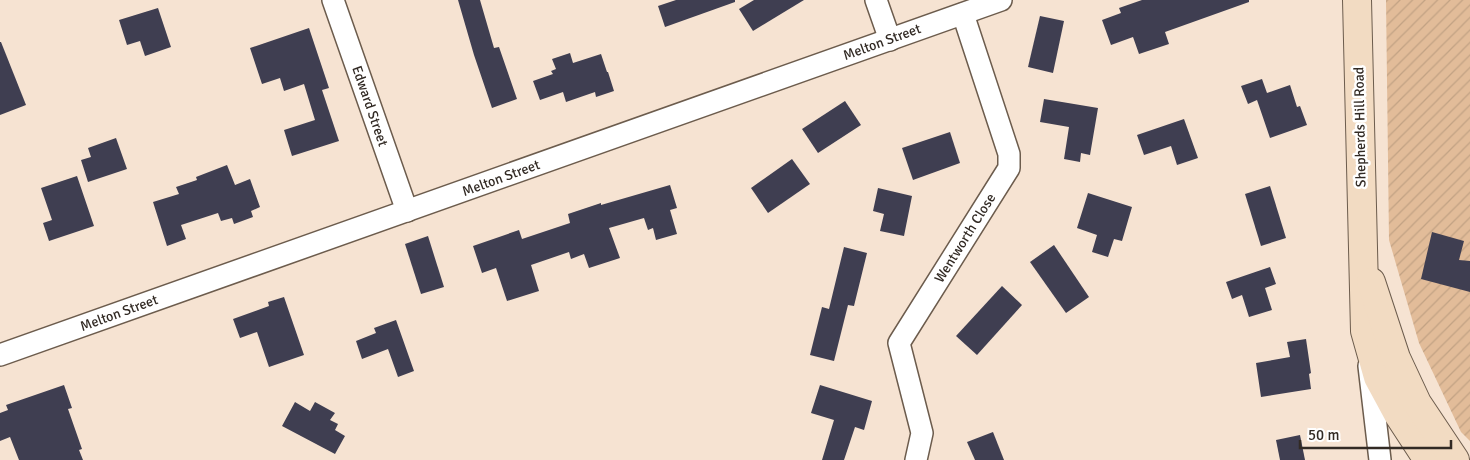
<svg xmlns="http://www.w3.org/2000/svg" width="1470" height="460" viewBox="0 0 1470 460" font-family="Signika,sans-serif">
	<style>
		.garden { fill: url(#garden-furrows) }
		.building { fill: #3f3e51 }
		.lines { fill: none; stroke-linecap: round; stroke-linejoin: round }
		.minor-casing { stroke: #6c5c4d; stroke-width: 24 }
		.secondary-casing { stroke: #6c5c4d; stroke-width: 30 }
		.minor { stroke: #fff; stroke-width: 21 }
		.secondary { stroke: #f2dbc2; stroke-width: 28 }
		.labels { text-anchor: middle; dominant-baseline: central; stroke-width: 5; stroke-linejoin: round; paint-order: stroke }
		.street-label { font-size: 14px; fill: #322a24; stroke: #fff }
	</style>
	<defs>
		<pattern id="garden-furrows" width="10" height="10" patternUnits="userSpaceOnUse" patternTransform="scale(1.25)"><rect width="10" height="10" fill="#e2bc99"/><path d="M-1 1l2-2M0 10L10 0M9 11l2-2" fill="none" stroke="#c2a284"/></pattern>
	</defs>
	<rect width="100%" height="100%" fill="#f6e3d2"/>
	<path class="garden" d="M 1386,0 L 1470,0 L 1470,441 L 1461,432 L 1419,343 L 1389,240 Z"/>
	<g class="building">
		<path d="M 458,0 L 480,0 L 494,48 L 499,47 L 517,99 L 492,108 L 474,55 Z"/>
		<path d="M 676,0 L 735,0 L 735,2 L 665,27 L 658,6 Z"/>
		<path d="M 754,0 L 804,0 L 753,31 L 739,9 Z"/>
		<path d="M 1142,0 L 1249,0 L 1249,2 L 1165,32 L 1169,44 L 1139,54 L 1133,37 L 1111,45 L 1102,20 L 1121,13 L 1119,8 Z"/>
		<path d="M 158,8 L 171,47 L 145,56 L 140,41 L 127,45 L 119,20 Z"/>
		<path d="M 1040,16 L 1064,21 L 1053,73 L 1028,67 Z"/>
		<path d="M 309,28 L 329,88 L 322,90 L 339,141 L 292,156 L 284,130 L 315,120 L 304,84 L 284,91 L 280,78 L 262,84 L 250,48 Z"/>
		<path d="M 0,42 L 1,42 L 26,105 L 0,115 Z"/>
		<path d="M 570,53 L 573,63 L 601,54 L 607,72 L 608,72 L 614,91 L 596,97 L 595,92 L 566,102 L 563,92 L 540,100 L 533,81 L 553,74 L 551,71 L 556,69 L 552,59 Z"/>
		<path d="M 1262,79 L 1267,93 L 1290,85 L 1297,107 L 1300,106 L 1307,125 L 1270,138 L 1257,100 L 1248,104 L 1241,86 Z"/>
		<path d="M 1044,99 L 1098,108 L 1090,155 L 1081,153 L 1080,162 L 1064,159 L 1069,127 L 1040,122 Z"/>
		<path d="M 845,101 L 861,125 L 818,153 L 802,129 Z"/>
		<path d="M 1184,119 L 1198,158 L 1177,165 L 1171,146 L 1144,155 L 1137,135 Z"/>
		<path d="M 950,132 L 960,163 L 913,180 L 902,148 Z"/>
		<path d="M 116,138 L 127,169 L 88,182 L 81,160 L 91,157 L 88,148 Z"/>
		<path d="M 792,159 L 810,184 L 768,213 L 751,188 Z"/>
		<path d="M 227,165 L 235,185 L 250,179 L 260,207 L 251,211 L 253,217 L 234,224 L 232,218 L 221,221 L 218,213 L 181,225 L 186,239 L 167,246 L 153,202 L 179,194 L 176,187 L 197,180 L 196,177 Z"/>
		<path d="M 77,176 L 94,226 L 49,241 L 43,223 L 52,220 L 41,188 Z"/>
		<path d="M 670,185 L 677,208 L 670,210 L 677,234 L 656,240 L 653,228 L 648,230 L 644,218 L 609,228 L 620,258 L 589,268 L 584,254 L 571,259 L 569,252 L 531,265 L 539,291 L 507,301 L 496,268 L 482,273 L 473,246 L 519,230 L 522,239 L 570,223 L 568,214 L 601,203 L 601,205 Z"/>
		<path d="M 1270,186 L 1286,238 L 1261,246 L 1245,194 Z"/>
		<path d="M 878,188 L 912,196 L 904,236 L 880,231 L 884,214 L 873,211 Z"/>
		<path d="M 1088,193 L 1132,207 L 1122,241 L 1114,239 L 1108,257 L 1092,252 L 1097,235 L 1077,228 Z"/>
		<path d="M 1432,232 L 1464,241 L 1459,260 L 1470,261 L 1470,292 L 1421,279 Z"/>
		<path d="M 428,236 L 444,287 L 421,294 L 405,244 Z"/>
		<path d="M 1054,245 L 1089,297 L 1066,313 L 1030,262 Z"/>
		<path d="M 844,247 L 867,253 L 854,306 L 848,305 L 834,361 L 810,355 L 822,307 L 829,309 Z"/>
		<path d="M 1270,267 L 1276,284 L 1265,288 L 1272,310 L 1249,317 L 1242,295 L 1232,299 L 1226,282 Z"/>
		<path d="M 1002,286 L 1022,305 L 977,355 L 956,336 Z"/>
		<path d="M 284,297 L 304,355 L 269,367 L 257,332 L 240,338 L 233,319 L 269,306 L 268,302 Z"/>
		<path d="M 396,320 L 414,371 L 398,377 L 388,349 L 362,359 L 356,341 L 376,333 L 374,328 Z"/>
		<path d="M 1306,339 L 1311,373 L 1309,374 L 1311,389 L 1261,397 L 1256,363 L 1290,357 L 1287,342 Z"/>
		<path d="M 64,385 L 72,408 L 68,409 L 82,449 L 79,450 L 83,460 L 19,460 L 10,437 L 0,441 L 0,413 L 8,410 L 6,405 Z"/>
		<path d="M 820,385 L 872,401 L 864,430 L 855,427 L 844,460 L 822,460 L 834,420 L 811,413 Z"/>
		<path d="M 295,402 L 310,411 L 315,402 L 335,413 L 330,420 L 338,424 L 335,430 L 345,436 L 335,454 L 282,426 Z"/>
		<path d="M 993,432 L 1004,460 L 975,460 L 967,442 Z"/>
		<path d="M 1300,435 L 1305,460 L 1280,460 L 1276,440 Z"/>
	</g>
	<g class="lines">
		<defs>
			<g id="minor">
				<path d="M 333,0 L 407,211"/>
				<path d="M 876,0 L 890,40"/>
				<path d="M 0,355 L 1001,0"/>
				<path d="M 1369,366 L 1380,460"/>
				<path d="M 916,460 L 922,433 L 899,343 L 1009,168 L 1009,154 L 963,14"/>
			</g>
			<g id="secondary">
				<path d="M 1357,0 L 1365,331 L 1378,377 L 1398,414 L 1428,460"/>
				<path d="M 1371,282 L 1396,358 L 1417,403 L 1455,460"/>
			</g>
		</defs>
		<use href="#minor" class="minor-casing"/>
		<use href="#secondary" class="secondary-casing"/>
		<use href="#minor" class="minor"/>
		<use href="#secondary" class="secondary"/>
	</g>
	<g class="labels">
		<g class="street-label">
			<text transform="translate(882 42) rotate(-20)">Melton Street</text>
			<text transform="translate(370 106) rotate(71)">Edward Street</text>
			<text transform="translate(1360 127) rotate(-91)">Shepherds Hill Road</text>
			<text transform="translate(501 178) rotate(-20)">Melton Street</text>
			<text transform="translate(965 238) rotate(-58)">Wentworth Close</text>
			<text transform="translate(119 313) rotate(-20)">Melton Street</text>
		</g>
	</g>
	<path d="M1300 440v8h151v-8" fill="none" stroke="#322a24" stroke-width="2.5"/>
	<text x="1308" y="440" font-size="15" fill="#322a24" stroke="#ffffff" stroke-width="4" paint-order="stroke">50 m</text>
</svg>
